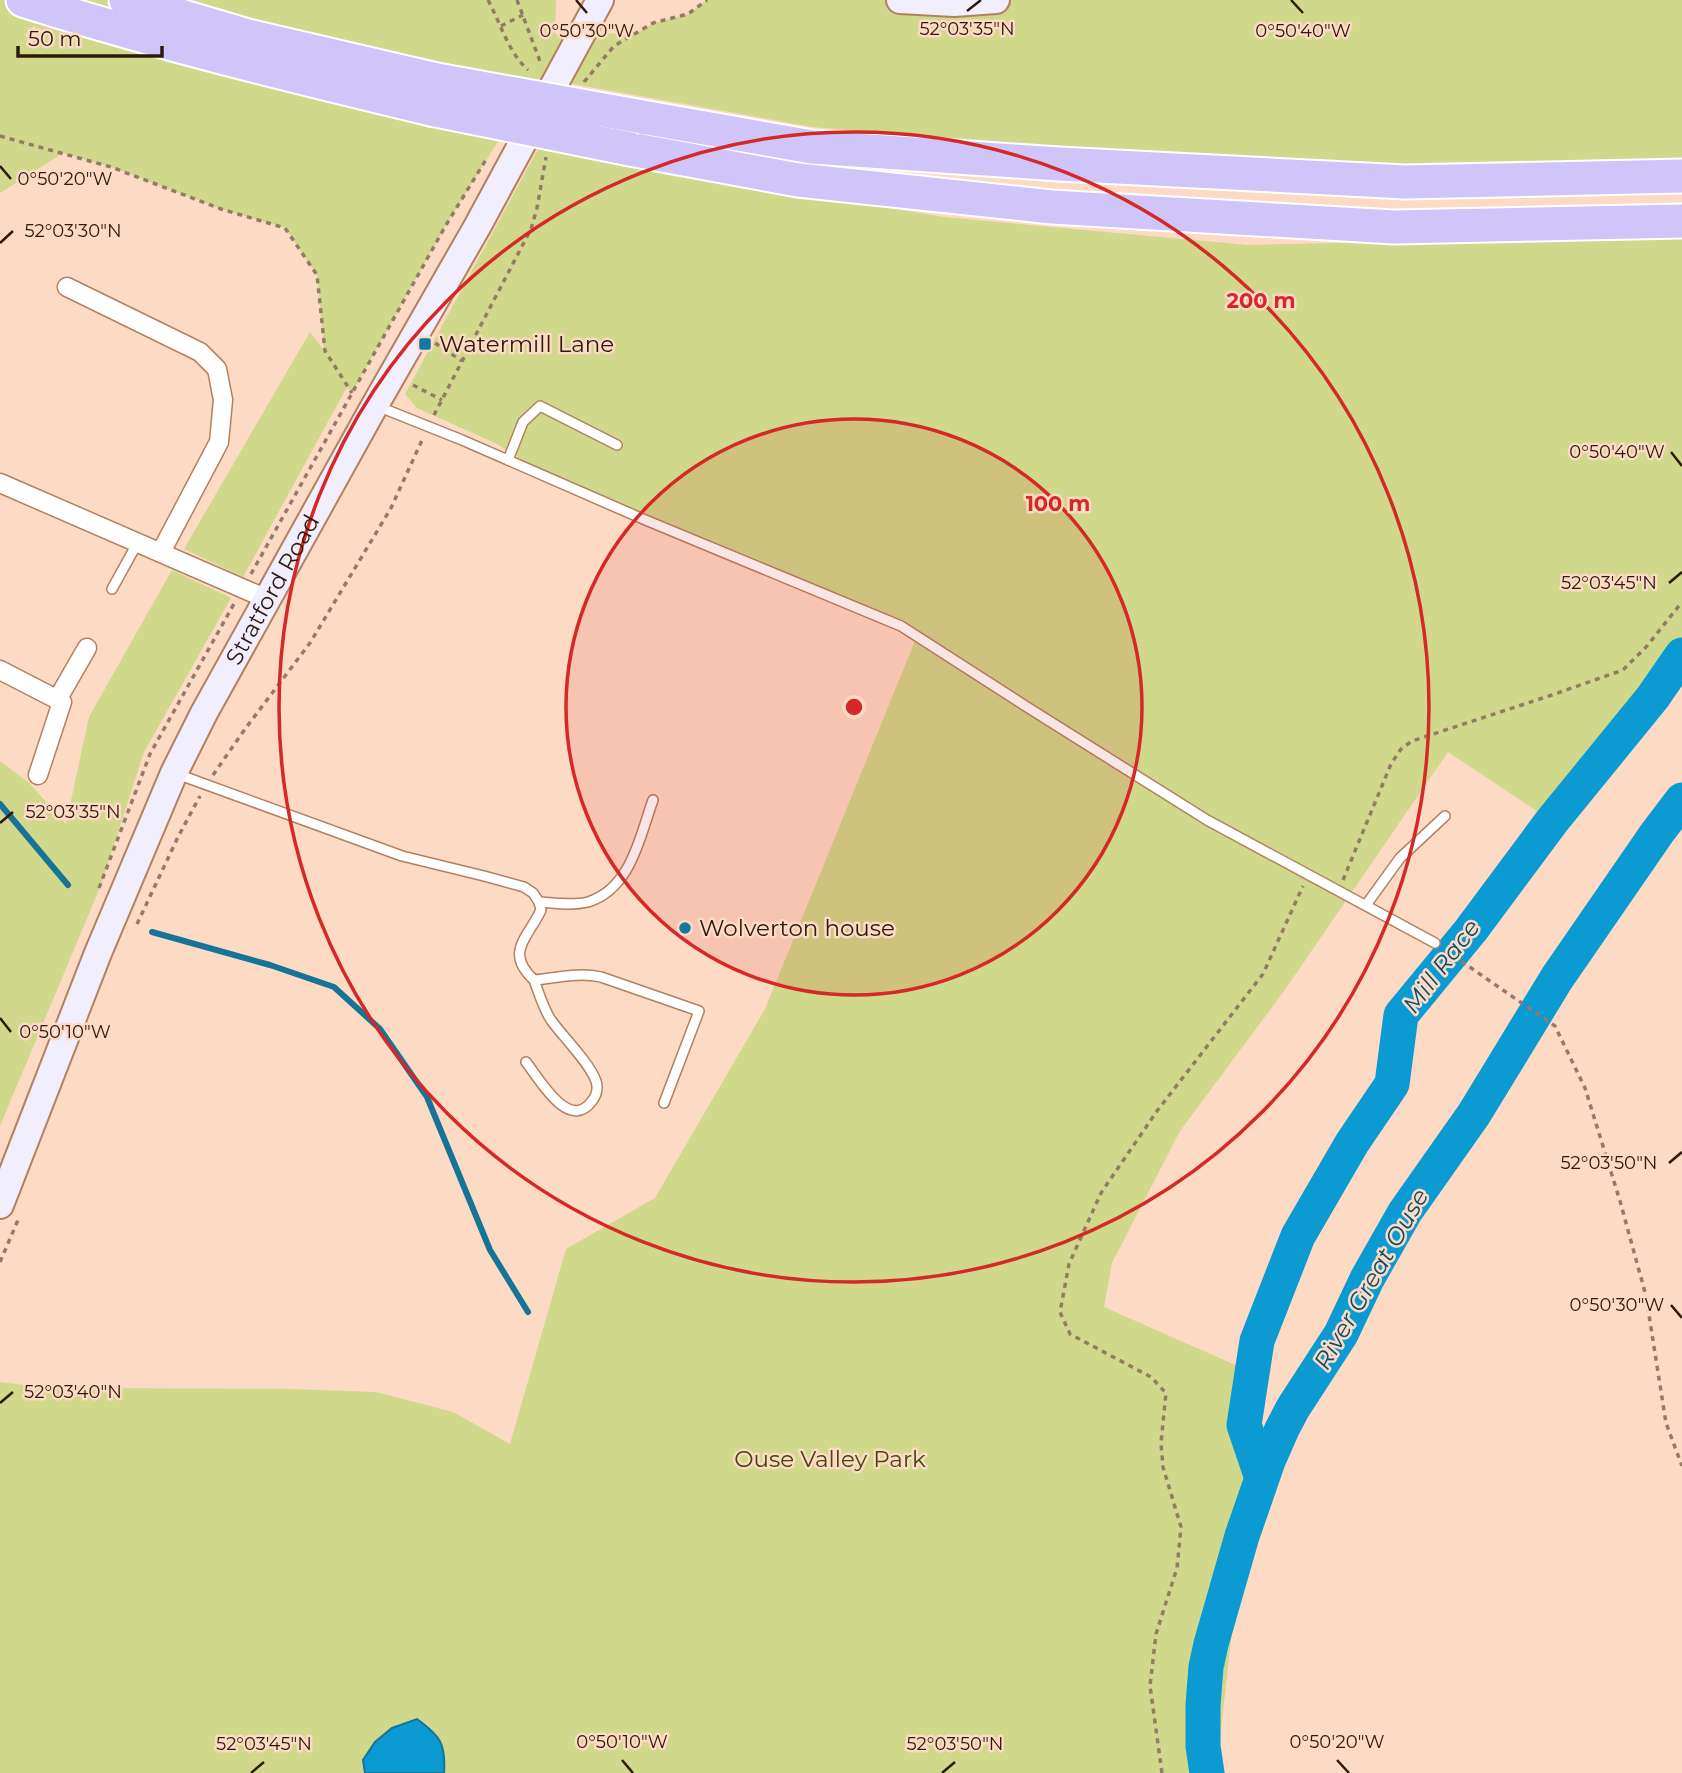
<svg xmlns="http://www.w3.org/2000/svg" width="1682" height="1773" viewBox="0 0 1682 1773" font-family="Montserrat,sans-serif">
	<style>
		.green { fill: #cfd88b }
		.water { fill: #0b9ad2; stroke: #167497; stroke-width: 2 }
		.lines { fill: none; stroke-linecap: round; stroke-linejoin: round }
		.stream { stroke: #167497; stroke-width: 6 }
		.river { stroke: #0b9ad2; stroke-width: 35 }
		.lane-casing { stroke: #b4805e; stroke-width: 12 }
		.street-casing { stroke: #b4805e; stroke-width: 21 }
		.secondary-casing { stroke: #b4805e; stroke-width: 30 }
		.highway-casing { stroke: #fff; stroke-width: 37 }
		.path { stroke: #957a68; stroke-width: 3.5; stroke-dasharray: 5 5; stroke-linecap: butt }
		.lane { stroke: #fff; stroke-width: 9 }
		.street { stroke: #fff; stroke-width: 18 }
		.secondary { stroke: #f1eefd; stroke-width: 26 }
		.highway { stroke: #cfc5f8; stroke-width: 33 }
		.highway-bridge-casing { stroke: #fff; stroke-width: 37; stroke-linecap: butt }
		.highway-bridge { stroke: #cfc5f8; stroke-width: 33 }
		.ticks { fill: none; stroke: #2e1a0c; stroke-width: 2.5 }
		.ring { fill: none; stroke: #d62828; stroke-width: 3.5 }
		.poi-dot { fill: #1278a4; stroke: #fcdac4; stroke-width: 2.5 }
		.labels { text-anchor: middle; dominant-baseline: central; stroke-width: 5; stroke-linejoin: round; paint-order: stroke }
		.poi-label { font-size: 23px; fill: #2e1a0c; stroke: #fcdac4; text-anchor: start }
		.street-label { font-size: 23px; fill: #2e1a0c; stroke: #fcdac4 }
		.park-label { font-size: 23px; fill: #43480c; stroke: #fcdac4 }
		.water-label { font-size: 24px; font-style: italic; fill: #094d6a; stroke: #fcdac4 }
		.ticks-label { font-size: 18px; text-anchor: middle; fill: #2e1a0c; stroke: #fcdac4; stroke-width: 5; stroke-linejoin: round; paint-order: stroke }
		.centre { fill: #d62828; stroke: #fcdac4; stroke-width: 3.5 }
		.ring-label { font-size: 21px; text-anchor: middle; font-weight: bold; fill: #d62828; stroke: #fcdac4; stroke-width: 5; stroke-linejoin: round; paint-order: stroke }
	</style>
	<rect width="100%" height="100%" fill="#fcdac4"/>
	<g class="green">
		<path d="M 0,0 L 556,0 L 555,34 L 637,33 L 653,23 L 688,14 L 707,0 L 1682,0 L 1682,159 L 1463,169 L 1293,158 L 1074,150 L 812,127 L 545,79 L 543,81 L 536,80 L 446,225 L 352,393 L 347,387 L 243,577 L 184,549 L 310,332 L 324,350 L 317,275 L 285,228 L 221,209 L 111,167 L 63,153 L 0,193 Z"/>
		<path d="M 538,149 L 944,217 L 1248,245 L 1462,240 L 1682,229 L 1682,655 L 1653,697 L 1552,821 L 1448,752 L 1284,991 L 1180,1131 L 1112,1263 L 1104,1307 L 1267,1379 L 1255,1428 L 1216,1773 L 0,1773 L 0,1382 L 49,1388 L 291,1389 L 376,1392 L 453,1412 L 510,1444 L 566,1249 L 655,1198 L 765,1009 L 917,636 L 553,479 L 497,444 L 417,408 L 405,394 Z"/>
		<path d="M 172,570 L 231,598 L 144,752 L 101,885 L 0,1126 L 0,761 L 29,783 L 66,824 L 89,717 Z"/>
	</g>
	<path class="water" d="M 417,1719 C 440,1736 446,1743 444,1773 L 365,1773 L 363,1760 L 375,1742 L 392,1728 Z"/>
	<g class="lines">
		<g class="stream">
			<path d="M 0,804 L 68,885"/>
			<path d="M 152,932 L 270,965 L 334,987 L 380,1029 L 427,1097 L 490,1250 L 528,1312"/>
		</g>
		<g class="river">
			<path d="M 1261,1475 L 1244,1425 L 1257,1341 L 1298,1236 L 1352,1143 L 1392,1084 L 1401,1015 L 1471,930 L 1552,821 L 1653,697 L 1682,655"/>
			<path d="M 1207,1773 L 1203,1746 L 1203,1705 L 1206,1667 L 1211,1644 L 1242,1536 L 1268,1461 L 1282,1429 L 1293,1408 L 1341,1334 L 1367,1279 L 1405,1212 L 1474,1114 L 1557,978 L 1657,833 L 1682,800"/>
		</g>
		<defs>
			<g id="lane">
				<path d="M 377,406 L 462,440 L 643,519 L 901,626 L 1027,707 L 1207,820 L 1435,943"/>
				<path d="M 508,460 L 523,422 L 540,406 L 617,445"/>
				<path d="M 112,589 L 138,542"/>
				<path d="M 177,774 L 402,856 L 484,876 L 524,887 L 533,893 L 539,902 L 541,910 C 528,938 504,952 534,980 C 557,978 578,972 601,977 L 699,1011 L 664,1103"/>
				<path d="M 539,902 C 554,903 572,906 588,902 C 631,889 640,836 653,800"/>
				<path d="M 1366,905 L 1400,858 L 1445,816"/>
				<path d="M 526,1062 C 540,1080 569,1132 592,1101 C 597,1095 598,1087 596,1081 C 589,1062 563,1037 551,1020 C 543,1008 539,993 534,980"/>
			</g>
			<g id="street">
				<path d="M 67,287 L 200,352 L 217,369 L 223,400 L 219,442 L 161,552"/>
				<path d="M 0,483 L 267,599"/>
				<path d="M 0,670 L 62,702 L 38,775"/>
				<path d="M 57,700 L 87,648"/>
			</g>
			<g id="secondary">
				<path d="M 900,0 L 954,3 L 996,0"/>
				<path id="s1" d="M 0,1205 L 98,953 L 174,773 L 204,713 L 375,405 L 477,227 L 600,0"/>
			</g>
			<g id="highway">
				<path d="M 23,0 C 158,43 294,76 431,109"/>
				<path d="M 126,0 L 248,36 L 437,80"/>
				<path d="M 642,117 L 812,147 L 1059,164 L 1405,182 L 1682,176"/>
				<path d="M 630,149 L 798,180 L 1052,207 L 1394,227 L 1682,221"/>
			</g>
		</defs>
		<use href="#lane" class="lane-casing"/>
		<use href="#street" class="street-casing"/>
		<use href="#secondary" class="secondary-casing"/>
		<use href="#highway" class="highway-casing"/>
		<g class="path">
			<path d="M 488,0 C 501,24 508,52 528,70"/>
			<path d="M 517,0 L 541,64"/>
			<path d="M 501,26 L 523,15"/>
			<path d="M 584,82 L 614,46 L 653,23 L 688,14 L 707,0"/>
			<path d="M 0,136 L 111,167 L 221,209 L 285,228 L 317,275 L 325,351 L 352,393"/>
			<path d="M 435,343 L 462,361"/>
			<path d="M 413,385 L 442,400"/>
			<path d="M 434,415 L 531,229 L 537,208 L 546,157"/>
			<path d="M 251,574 L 446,225 L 487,158"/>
			<path d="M 213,775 L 245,729 L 310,643 L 391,508 L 423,438"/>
			<path d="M 1343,880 L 1391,764 L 1401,749 L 1412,741 L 1552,695 L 1623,670 L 1647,646 L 1682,602"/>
			<path d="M 99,888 L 150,754 L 235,602"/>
			<path d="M 137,924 L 178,837 L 200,796"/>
			<path d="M 1445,950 L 1555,1026 L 1585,1088 L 1620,1201 L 1646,1296 L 1666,1423 L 1682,1466"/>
			<path d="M 0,1262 L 18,1220"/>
			<path d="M 1162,1773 L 1150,1686 L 1156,1634 L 1177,1568 L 1181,1527 L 1163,1467 L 1161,1443 L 1166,1393 L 1151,1377 L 1070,1334 L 1060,1312 L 1069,1264 L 1101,1193 L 1157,1111 L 1263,974 L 1303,886"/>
		</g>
		<use href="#lane" class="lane"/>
		<use href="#street" class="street"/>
		<use href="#secondary" class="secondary"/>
		<use href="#highway" class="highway"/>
		<defs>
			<g id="highway-bridge">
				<path d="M 437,80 L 642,117"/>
				<path d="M 431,109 L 630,149"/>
			</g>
		</defs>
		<use href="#highway-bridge" class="highway-bridge-casing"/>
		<use href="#highway-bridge" class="highway-bridge"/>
	</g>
	<path class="ticks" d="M 576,0 L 587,13M 1291,0 L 1303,13M 967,11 L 981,0M 0,166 L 11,179M 0,243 L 13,231M 1671,452 L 1682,466M 1669,583 L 1682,572M 0,823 L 13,812M 0,1018 L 11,1032M 1669,1163 L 1682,1152M 1671,1305 L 1682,1318M 0,1403 L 13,1392M 622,1760 L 633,1773M 1337,1760 L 1349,1773M 251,1773 L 264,1762M 942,1773 L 955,1762"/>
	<circle cx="854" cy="707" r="288" fill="#d62828" fill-opacity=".12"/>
	<g class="ring">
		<circle cx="854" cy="707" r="288"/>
		<circle cx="854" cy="707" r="575"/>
	</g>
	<g class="poi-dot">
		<rect x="418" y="337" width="14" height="14" rx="3.5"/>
		<circle cx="685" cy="928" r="7"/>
	</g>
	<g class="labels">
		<g class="poi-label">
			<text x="439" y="344">Watermill Lane</text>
			<text x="699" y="928">Wolverton house</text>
		</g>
		<g class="street-label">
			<text stroke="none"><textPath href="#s1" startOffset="674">Stratford Road</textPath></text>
		</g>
		<g class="park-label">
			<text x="830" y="1459">Ouse Valley Park</text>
		</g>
		<g class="water-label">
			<text transform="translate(1441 966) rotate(-53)">Mill Race</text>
			<text transform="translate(1371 1279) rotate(-60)">River Great Ouse</text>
		</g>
	</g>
	<g class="ticks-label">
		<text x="967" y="35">52°03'35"N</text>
		<text x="587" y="37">0°50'30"W</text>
		<text x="1303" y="37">0°50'40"W</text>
		<text x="65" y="185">0°50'20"W</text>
		<text x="73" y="237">52°03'30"N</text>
		<text x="1617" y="458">0°50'40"W</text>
		<text x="1609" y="589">52°03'45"N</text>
		<text x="73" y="818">52°03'35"N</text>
		<text x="65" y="1038">0°50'10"W</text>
		<text x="1609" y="1169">52°03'50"N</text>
		<text x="1617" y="1311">0°50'30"W</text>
		<text x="73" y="1398">52°03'40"N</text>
		<text x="622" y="1748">0°50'10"W</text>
		<text x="1337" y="1748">0°50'20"W</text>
		<text x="264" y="1750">52°03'45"N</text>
		<text x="955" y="1750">52°03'50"N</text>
	</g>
	<circle cx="854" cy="707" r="10" class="centre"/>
	<g class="ring-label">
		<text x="1261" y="308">200 m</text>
		<text x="1058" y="511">100 m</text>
	</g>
	<path d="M18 46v10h144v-10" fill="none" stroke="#2e1a0c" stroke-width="3.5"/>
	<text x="28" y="46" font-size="21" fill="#2e1a0c" stroke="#fcdac4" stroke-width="5" paint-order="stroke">50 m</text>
</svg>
